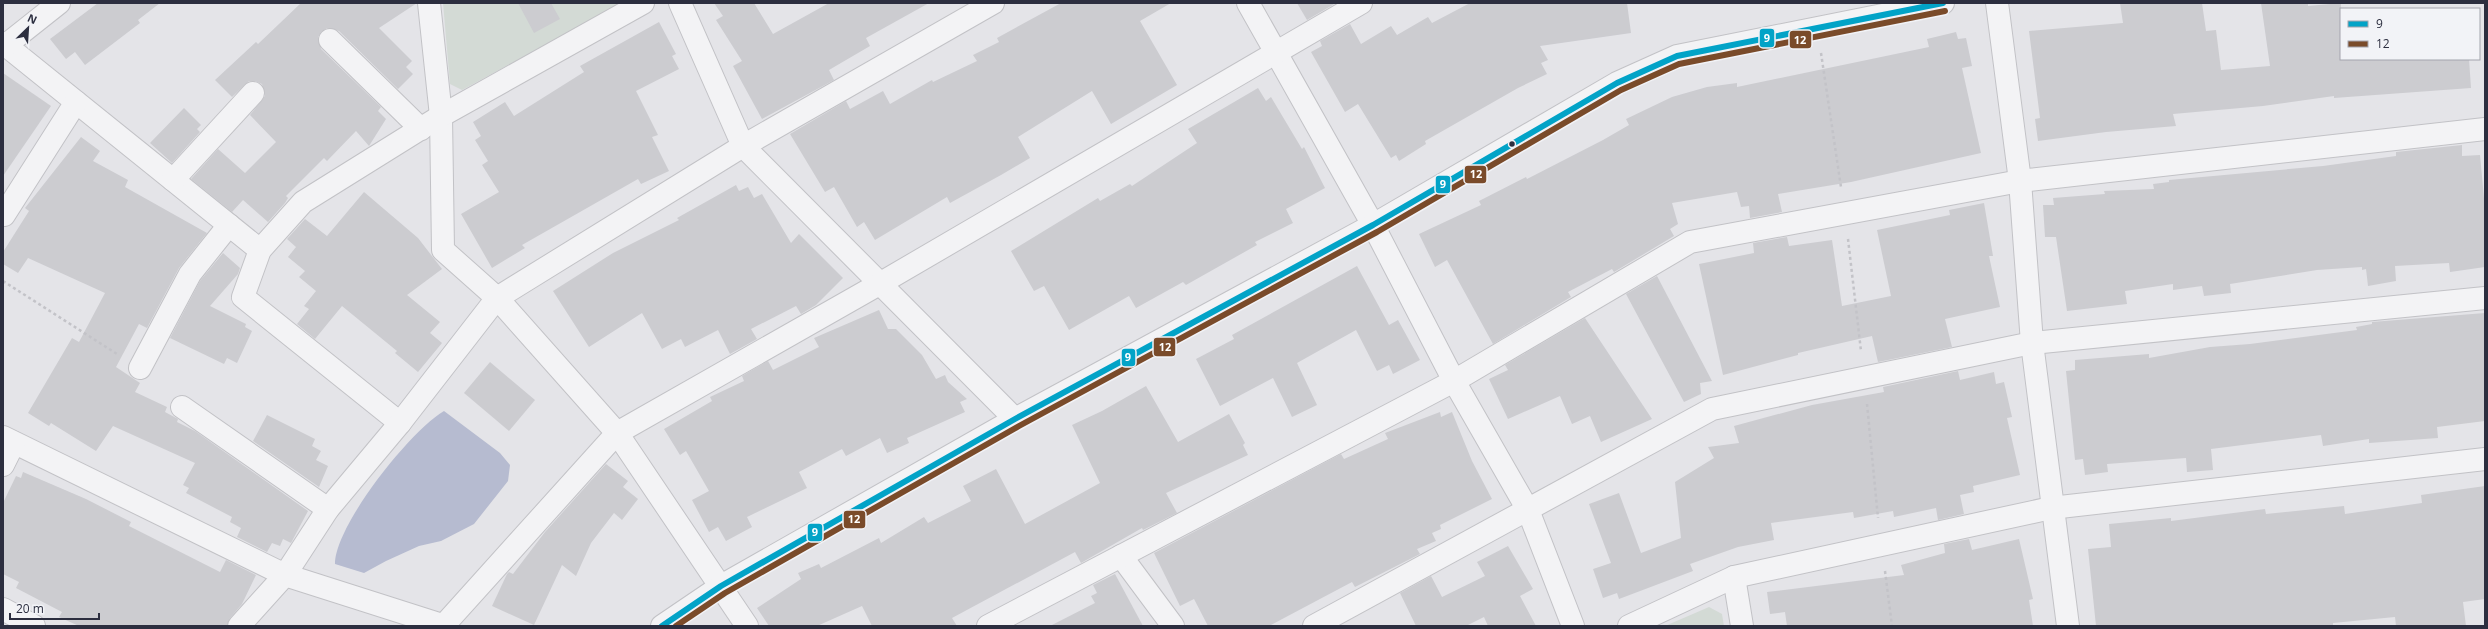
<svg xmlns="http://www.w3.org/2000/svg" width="2488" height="629" viewBox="0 0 2488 629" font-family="'Open Sans',sans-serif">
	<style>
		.green { fill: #d3dad5 }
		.water { fill: #b6bbd0 }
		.building { fill: #ccccd0 }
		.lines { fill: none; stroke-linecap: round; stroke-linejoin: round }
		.minor-casing { stroke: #c2c2c6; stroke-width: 24 }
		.tertiary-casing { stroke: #c2c2c6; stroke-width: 24 }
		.path { stroke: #c3c3c8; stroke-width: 2.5; stroke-dasharray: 3 3; stroke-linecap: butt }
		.minor { stroke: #f3f3f5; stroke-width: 22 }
		.tertiary { stroke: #f3f3f5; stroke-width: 22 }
		.bus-1-casing { stroke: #f2f3f7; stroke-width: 9 }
		.bus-2-casing { stroke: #f2f3f7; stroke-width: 9 }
		.bus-1 { stroke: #02a3c7; stroke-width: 6 }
		.bus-2 { stroke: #7a4b2a; stroke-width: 6 }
		.bus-dot { fill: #2c2e3f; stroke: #f2f3f7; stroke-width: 1.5 }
		.line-badge { stroke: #f2f3f7; stroke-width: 1.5 }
		.badge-label { font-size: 11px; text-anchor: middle; font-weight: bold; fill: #fff }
	</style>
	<rect width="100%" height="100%" fill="#e4e4e8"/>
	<g class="green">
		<path d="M 443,3 L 623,3 L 462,90 L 450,84 Z"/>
		<path d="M 1709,607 L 1722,614 L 1724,626 L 1665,626 Z"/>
	</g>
	<path class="water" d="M 444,411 L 500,453 L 510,465 L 508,481 L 474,524 L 441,541 L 419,546 L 386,561 L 364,573 L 335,564 C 335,525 411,430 444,411 Z"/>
	<g class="building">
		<path d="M 98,3 L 160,3 L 138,20 L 140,23 L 85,65 L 75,52 L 66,59 L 50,39 Z"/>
		<path d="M 301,3 L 417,3 L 379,28 L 412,61 L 406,67 L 413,74 L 398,89 L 339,31 L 327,28 L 321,32 L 318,37 L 321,49 L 381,107 L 378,111 L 386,119 L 369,146 L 356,131 L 327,161 L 324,158 L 286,196 L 288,198 L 285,203 L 268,222 L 243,200 L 232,212 L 191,179 L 218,149 L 245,173 L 276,142 L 250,115 L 265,96 L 262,84 L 255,81 L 249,81 L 232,97 L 215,80 L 256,42 L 258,44 Z"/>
		<path d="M 518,3 L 551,3 L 560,19 L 534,33 Z"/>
		<path d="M 714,3 L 754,3 L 773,34 L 829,3 L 929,3 L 866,38 L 870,46 L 829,70 L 834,80 L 762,119 L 733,66 L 742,61 L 716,20 L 723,16 Z"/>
		<path d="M 1061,3 L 1171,3 L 1140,21 L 1177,85 L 1111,124 L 1092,91 L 1018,137 L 1030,158 L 1001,175 L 950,203 L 947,197 L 875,240 L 864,222 L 857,227 L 834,187 L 825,192 L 790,134 L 846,101 L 850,109 L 883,91 L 890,104 L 932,80 L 933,82 L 977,61 L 973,55 L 999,42 L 997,38 Z"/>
		<path d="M 1297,3 L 1336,3 L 1307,20 Z"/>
		<path d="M 1470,3 L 1627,3 L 1631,33 L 1540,46 L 1548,60 L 1541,63 L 1547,74 L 1518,88 L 1425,141 L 1426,144 L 1399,161 L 1396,155 L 1391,158 L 1358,104 L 1345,112 L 1311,52 L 1322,46 L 1320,41 L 1350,24 L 1361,44 L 1391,26 L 1397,35 L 1428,17 L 1432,23 Z"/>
		<path d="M 2120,3 L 2202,3 L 2206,31 L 2216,30 L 2221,70 L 2270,66 L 2261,3 L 2308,3 L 2308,6 L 2341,3 L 2341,59 L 2469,59 L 2471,88 L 2334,98 L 2334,96 L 2263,106 L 2173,114 L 2176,126 L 2106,132 L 2038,141 L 2035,119 L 2040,118 L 2029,31 L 2123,23 Z"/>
		<path d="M 659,22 L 676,54 L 672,56 L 679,69 L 636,91 L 658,135 L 652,137 L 669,171 L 641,184 L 638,179 L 522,245 L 525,248 L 492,268 L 461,214 L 499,192 L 482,165 L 488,161 L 475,140 L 481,136 L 473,122 L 505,102 L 514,116 L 584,72 L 580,66 Z"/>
		<path d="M 1956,32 L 1958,39 L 1966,38 L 1972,66 L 1962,68 L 1981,153 L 1851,182 L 1778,194 L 1782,212 L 1750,218 L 1749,206 L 1741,207 L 1737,192 L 1672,203 L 1678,224 L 1670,229 L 1674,236 L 1614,272 L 1612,269 L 1568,292 L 1571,297 L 1493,344 L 1447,260 L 1435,267 L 1419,234 L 1481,205 L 1479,201 L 1526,177 L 1527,179 L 1603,140 L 1629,125 L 1626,119 L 1672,97 L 1707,87 L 1737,83 L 1737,87 L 1929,47 L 1927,39 Z"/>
		<path d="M 3,73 L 51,106 L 3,176 Z"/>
		<path d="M 1258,88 L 1266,101 L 1271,97 L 1302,149 L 1304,147 L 1325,188 L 1286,209 L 1293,223 L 1255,242 L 1257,245 L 1186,285 L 1183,282 L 1136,308 L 1129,296 L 1069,330 L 1044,286 L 1034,291 L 1011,251 L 1098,198 L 1100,201 L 1130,184 L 1132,186 L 1197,143 L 1188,129 Z"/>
		<path d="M 184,108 L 201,125 L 197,129 L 200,132 L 172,163 L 150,143 Z"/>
		<path d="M 81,137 L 100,151 L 93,161 L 128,180 L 125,187 L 207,233 L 179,268 L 147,328 L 139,324 L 116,367 L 140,383 L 135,392 L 167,407 L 165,412 L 178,419 L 177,422 L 195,431 L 308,511 L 291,543 L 283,539 L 280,546 L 272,543 L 267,552 L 237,537 L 241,528 L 230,522 L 232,517 L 186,493 L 189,488 L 183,485 L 195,463 L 113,426 L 96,451 L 51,423 L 49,426 L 28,413 L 72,338 L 79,342 L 105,293 L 28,258 L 18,273 L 3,264 L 3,252 L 29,211 L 25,208 Z"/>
		<path d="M 2462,145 L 2462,156 L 2480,155 L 2485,209 L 2485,267 L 2450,272 L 2449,263 L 2395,266 L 2396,281 L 2368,286 L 2366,269 L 2362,270 L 2362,267 L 2317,270 L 2230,284 L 2231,293 L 2204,296 L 2202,286 L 2173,290 L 2173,284 L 2125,291 L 2127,304 L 2067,311 L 2056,237 L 2045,237 L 2043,205 L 2054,205 L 2053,198 L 2105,194 L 2104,191 L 2154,189 L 2153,184 L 2169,182 L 2169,180 L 2323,166 L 2396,156 L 2396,152 Z"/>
		<path d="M 736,185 L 739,191 L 748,187 L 754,198 L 762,194 L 791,243 L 799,234 L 843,278 L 816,305 L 801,314 L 796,306 L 751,329 L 757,339 L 730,354 L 718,330 L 685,347 L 681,339 L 662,349 L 642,313 L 589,347 L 553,291 L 613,253 L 679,220 L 677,218 Z"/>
		<path d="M 364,192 L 418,238 L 442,269 L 407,295 L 440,322 L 430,333 L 442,343 L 418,372 L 395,353 L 397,351 L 342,306 L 315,339 L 297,324 L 309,309 L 304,306 L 316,291 L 299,277 L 305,271 L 288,257 L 296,247 L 287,239 L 305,219 L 327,236 Z"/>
		<path d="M 1984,203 L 1993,256 L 1989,256 L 2000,307 L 1945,319 L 1952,347 L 1878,362 L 1872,336 L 1798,353 L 1798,355 L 1723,375 L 1699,264 L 1754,253 L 1753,243 L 1787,237 L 1789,246 L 1832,240 L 1842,306 L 1891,296 L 1877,230 L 1950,215 L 1949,210 Z"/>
		<path d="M 223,253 L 240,268 L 238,274 L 210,306 L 246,324 L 245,327 L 252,331 L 237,363 L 227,358 L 224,364 L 170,338 L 200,281 Z"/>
		<path d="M 1357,266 L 1389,325 L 1398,320 L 1420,360 L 1393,374 L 1389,365 L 1377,371 L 1356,330 L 1297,363 L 1317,405 L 1292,417 L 1273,378 L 1220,406 L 1196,359 L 1234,339 L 1232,335 Z"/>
		<path d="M 1657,276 L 1712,381 L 1700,383 L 1701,394 L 1684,402 L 1626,294 Z"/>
		<path d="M 879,310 L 888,329 L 896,329 L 922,355 L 936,379 L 945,375 L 948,382 L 967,399 L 960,402 L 965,412 L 907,438 L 909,443 L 887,453 L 880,438 L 846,456 L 842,449 L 799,472 L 807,488 L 747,517 L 752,527 L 726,541 L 718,527 L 709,532 L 692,500 L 709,491 L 686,451 L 680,455 L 664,429 L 712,401 L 710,397 L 744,381 L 742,376 L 768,361 L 773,370 L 819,347 L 814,338 Z"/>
		<path d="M 2485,313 L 2485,421 L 2437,427 L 2438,438 L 2369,443 L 2369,439 L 2323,446 L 2321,435 L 2211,449 L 2213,470 L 2187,472 L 2186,458 L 2107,464 L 2108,472 L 2085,475 L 2083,459 L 2075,460 L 2066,371 L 2075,370 L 2075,360 L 2149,354 L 2149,358 L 2210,347 L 2250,344 L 2357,330 L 2356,327 L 2372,324 L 2372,322 Z"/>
		<path d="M 1585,318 L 1652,419 L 1601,442 L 1590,416 L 1572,424 L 1560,396 L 1508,419 L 1489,379 L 1508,370 L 1505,365 Z"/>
		<path d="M 490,362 L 535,400 L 509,431 L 464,393 Z"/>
		<path d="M 1958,371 L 1960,380 L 1994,372 L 1996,384 L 2004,382 L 2012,417 L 2007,418 L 2020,475 L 1973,486 L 1974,492 L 1960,495 L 1964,514 L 1938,520 L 1936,508 L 1894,517 L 1893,511 L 1854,518 L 1853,512 L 1771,523 L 1774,540 L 1738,547 L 1690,564 L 1693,571 L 1619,599 L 1617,593 L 1603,598 L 1593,569 L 1611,563 L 1589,504 L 1619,493 L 1641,553 L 1681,538 L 1675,482 L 1714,458 L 1708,447 L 1739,443 L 1734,426 L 1812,405 L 1884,392 L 1883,387 Z"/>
		<path d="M 1146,386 L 1178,442 L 1229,414 L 1245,443 L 1243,445 L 1248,455 L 1166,493 L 1177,513 L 1143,530 L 1142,528 L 1081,563 L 1075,552 L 952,618 L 957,626 L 872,626 L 862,606 L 817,626 L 769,626 L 757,608 L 801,579 L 798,573 L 819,564 L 821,568 L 879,538 L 881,543 L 924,517 L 928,523 L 971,501 L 963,486 L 996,469 L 1025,524 L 1100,483 L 1072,425 L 1102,411 Z"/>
		<path d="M 1440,412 L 1441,417 L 1452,412 L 1472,461 L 1492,499 L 1440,525 L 1441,529 L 1432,533 L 1436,541 L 1417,549 L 1420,554 L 1355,587 L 1352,582 L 1269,626 L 1208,626 L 1194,599 L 1180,606 L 1154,553 L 1341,454 L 1344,459 L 1388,439 L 1385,433 Z"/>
		<path d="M 267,415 L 315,439 L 312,446 L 321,451 L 316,460 L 328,466 L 319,487 L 253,441 Z"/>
		<path d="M 606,464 L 628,481 L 623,487 L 638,499 L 622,520 L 614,513 L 591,543 L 576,576 L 562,565 L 534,625 L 492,606 L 507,574 L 509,572 L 513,574 L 545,532 Z"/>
		<path d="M 23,472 L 86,499 L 131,522 L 129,526 L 220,572 L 226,560 L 256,575 L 242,604 L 230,618 L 227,626 L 79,626 L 59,617 L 62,612 L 16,588 L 19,582 L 3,574 L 3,503 L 16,476 L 21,478 Z"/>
		<path d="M 2485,486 L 2485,599 L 2463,602 L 2466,626 L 2396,626 L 2395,617 L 2333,623 L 2333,626 L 2096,626 L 2088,549 L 2111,547 L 2109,524 L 2171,518 L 2171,521 L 2265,509 L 2266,514 L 2344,506 L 2345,514 L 2422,503 L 2421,495 Z"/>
		<path d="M 1969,539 L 1972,550 L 2019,539 L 2033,599 L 2029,600 L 2033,626 L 1787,626 L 1785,612 L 1770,614 L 1767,592 L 1904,575 L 1901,565 L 1945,553 L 1944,544 Z"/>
		<path d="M 1508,546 L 1533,589 L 1520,596 L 1536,626 L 1488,626 L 1484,617 L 1466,626 L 1416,626 L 1400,593 L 1431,576 L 1442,597 L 1485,576 L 1477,562 Z"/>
		<path d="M 1115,574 L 1143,626 L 1050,626 L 1095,603 L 1091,596 L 1097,593 L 1093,585 Z"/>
	</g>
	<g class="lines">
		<defs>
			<g id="minor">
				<path d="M 429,3 L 441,116 L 443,250 L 497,298 L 617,433 L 747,626"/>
				<path d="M 680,3 L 743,146 L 1015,419"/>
				<path d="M 1248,3 L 1373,225 L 1454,381 L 1528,510 L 1573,626"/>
				<path d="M 1997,3 L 2020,181 L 2032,343 L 2068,626"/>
				<path d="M 330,40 L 421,129"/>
				<path d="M 3,43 L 260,250"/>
				<path d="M 6,45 L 59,3"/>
				<path d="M 173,180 L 253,93"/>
				<path d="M 4,215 L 76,102"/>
				<path d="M 140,368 L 190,274 L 229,225"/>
				<path d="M 182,407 L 328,509"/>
				<path d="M 400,423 L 243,297 L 260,250 L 303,202 L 441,116 L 643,3"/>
				<path d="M 3,437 L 285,575 L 445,626"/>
				<path d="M 3,465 L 14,443"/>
				<path d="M 1121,556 L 1173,626"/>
				<path d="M 1734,577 L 1742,626"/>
				<path d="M 3,609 L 34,626"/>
				<path d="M 444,625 L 617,433 L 881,283 L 1361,3"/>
				<path d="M 239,626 L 285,575 L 328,509 L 400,423 L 497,298 L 743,146 L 993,3"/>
				<path d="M 988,626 L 1454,381 L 1690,242 L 2020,181 L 2485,129"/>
				<path d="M 1314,626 L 1712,409 L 2032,343 L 2485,298"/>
				<path d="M 1629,626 L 1734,577 L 2051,508 L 2485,459"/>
			</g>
			<path id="tertiary" d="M 662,626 L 721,586 L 1015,419 L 1373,225 L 1617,83 L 1677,56 L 1943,3"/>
		</defs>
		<use href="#minor" class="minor-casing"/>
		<use href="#tertiary" class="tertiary-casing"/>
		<g class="path">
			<path d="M 1821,53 L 1841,187"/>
			<path d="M 1848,239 L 1861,351"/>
			<path d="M 3,281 L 117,354"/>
			<path d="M 1867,404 L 1878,518"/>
			<path d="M 1885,571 L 1892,626"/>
		</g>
		<use href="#minor" class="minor"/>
		<use href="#tertiary" class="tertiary"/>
		<defs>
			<path id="bus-1" d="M 662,626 L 721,586 L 1015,419 L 1373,225 L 1617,83 L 1677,56 L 1943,3"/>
			<path id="bus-2" d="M 676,626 L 725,593 L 1019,426 L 1377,232 L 1621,90 L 1679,64 L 1945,11"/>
		</defs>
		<use href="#bus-1" class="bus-1-casing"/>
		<use href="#bus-2" class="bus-2-casing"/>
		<use href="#bus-1" class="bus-1"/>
		<use href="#bus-2" class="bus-2"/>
	</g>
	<circle class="bus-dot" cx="1512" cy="144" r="3.5"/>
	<g class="line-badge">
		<rect x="1759" y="28" width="16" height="20" rx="4" fill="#02a3c7"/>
		<rect x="1789" y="30" width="23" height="19" rx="4" fill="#7a4b2a"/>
		<rect x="1464" y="165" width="23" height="19" rx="4" fill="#7a4b2a"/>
		<rect x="1435" y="175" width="16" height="19" rx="4" fill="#02a3c7"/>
		<rect x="1153" y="337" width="23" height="20" rx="4" fill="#7a4b2a"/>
		<rect x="1121" y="348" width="15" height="19" rx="4" fill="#02a3c7"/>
		<rect x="843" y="510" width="23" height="19" rx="4" fill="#7a4b2a"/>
		<rect x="807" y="523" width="16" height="19" rx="4" fill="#02a3c7"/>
	</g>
	<g class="badge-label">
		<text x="1767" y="42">9</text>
		<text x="1800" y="44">12</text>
		<text x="1476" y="178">12</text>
		<text x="1443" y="188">9</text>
		<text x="1165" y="351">12</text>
		<text x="1128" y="361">9</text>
		<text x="854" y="523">12</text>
		<text x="815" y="536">9</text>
	</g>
	<rect width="2488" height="629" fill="none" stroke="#2c2e3f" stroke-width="8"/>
	<rect x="2340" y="8" width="140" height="52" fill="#f2f3f7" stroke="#a3a4ad"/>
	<rect x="2348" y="21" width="20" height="6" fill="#02a3c7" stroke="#a3a4ad"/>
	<text x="2376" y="28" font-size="12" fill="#2c2e3f">9</text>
	<rect x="2348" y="41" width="20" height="6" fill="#7a4b2a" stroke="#a3a4ad"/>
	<text x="2376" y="48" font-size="12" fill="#2c2e3f">12</text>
	<g transform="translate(28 28) rotate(25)" stroke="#f2f3f7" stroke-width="3" paint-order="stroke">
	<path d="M0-3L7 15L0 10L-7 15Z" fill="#2c2e3f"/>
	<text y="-6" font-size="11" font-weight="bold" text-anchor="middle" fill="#2c2e3f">N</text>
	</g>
	<path d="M10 613v6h89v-6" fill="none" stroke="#2c2e3f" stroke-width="2"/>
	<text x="16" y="613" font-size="12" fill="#2c2e3f" stroke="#f2f3f7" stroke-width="3" paint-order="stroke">20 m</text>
</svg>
